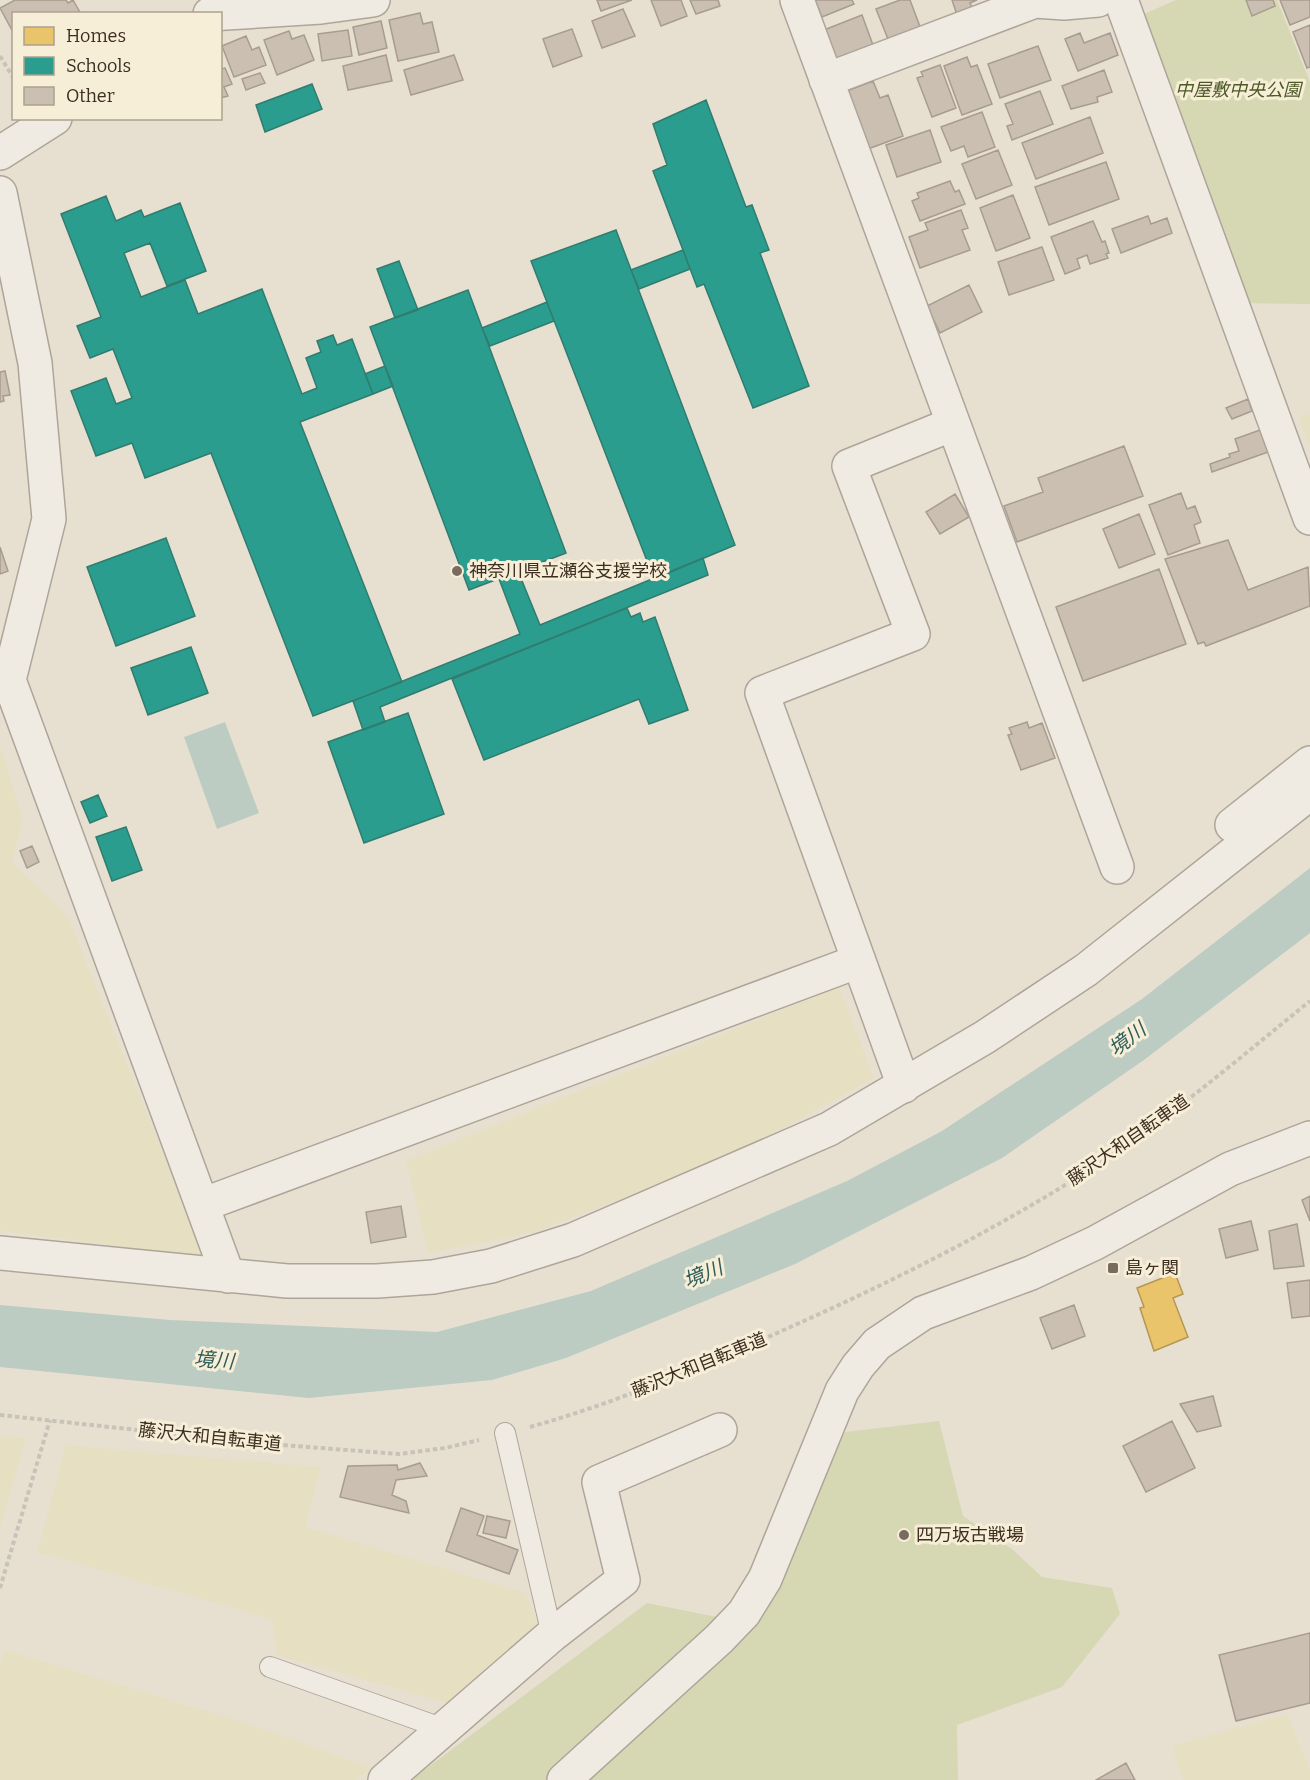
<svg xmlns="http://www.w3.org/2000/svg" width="1310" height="1780" viewBox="0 0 1310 1780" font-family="Bitter,'Noto Sans JP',serif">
<rect width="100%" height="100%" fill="#e7e0d1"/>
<!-- farmland -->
<path fill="#e6dfc2" d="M 1310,413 L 1310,447 L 1299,418 Z
M 0,746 L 23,819 L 12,862 L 68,917 L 204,1257 L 0,1231 Z
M 839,987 L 874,1078 L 725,1160 L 534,1232 L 428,1253 L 406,1161 Z
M 0,1436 L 26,1438 L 0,1529 Z
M 66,1445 L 321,1467 L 306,1527 L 526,1593 L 538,1625 L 506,1661 L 447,1703 L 277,1655 L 272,1619 L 37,1552 Z
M 5,1650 L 249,1724 L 372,1768 L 355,1780 L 0,1780 L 0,1666 Z
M 1287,1714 L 1310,1770 L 1310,1780 L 1183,1780 L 1172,1746 Z"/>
<!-- green -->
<path fill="#d6d7b3" d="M 1176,0 L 1277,0 L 1310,82 L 1310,304 L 1239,303 L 1137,17 Z
M 939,1421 L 963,1516 L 1012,1549 L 1042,1577 L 1112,1588 L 1120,1614 L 1062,1687 L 957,1725 L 958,1780 L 411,1780 L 647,1603 L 757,1625 L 845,1432 Z"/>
<!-- water -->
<path fill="#bcccc2" d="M 225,722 L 259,813 L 217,829 L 184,737 Z
M 1310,868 L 1310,933 L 1144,1060 L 1002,1158 L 795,1264 L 566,1358 L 492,1380 L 309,1398 L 0,1367 L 0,1305 L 170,1320 L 437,1332 L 591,1291 L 847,1181 L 942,1131 L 1142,999 Z"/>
<!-- homes -->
<path fill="#e9c46a" stroke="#b59754" stroke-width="1.5" d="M 1175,1273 L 1183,1294 L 1173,1298 L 1188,1337 L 1154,1351 L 1140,1308 L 1144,1307 L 1137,1288 Z"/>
<!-- schools -->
<path fill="#2a9d8f" stroke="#307c6e" stroke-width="1.5" d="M 312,84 L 322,109 L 265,132 L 256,105 Z
M 706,100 L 746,207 L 752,205 L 769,250 L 760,253 L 809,386 L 753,408 L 704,284 L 697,287 L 653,171 L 667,165 L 653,124 Z
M 106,196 L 116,221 L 141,210 L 144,217 L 180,203 L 206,271 L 167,286 L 150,243 L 124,253 L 141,297 L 185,280 L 198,314 L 262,289 L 302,394 L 317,388 L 306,358 L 321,352 L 317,341 L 333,335 L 337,345 L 352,339 L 373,394 L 300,422 L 402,682 L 313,716 L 211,453 L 145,478 L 132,443 L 96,456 L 71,391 L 106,378 L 116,404 L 132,398 L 113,349 L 90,358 L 77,326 L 101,317 L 61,214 Z
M 616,230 L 735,545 L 654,579 L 531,261 Z
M 683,250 L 690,269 L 639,289 L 631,270 Z
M 399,261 L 418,310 L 395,318 L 377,269 Z
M 468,290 L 566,553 L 469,590 L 370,327 Z
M 547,302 L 554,321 L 490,346 L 482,328 Z
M 385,366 L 393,386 L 373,394 L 365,374 Z
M 166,538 L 195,616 L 116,646 L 87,567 Z
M 703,558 L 708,575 L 380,707 L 385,722 L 363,730 L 353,701 L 520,634 L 499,579 L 518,571 L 540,625 Z
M 627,608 L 631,617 L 640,613 L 643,622 L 655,617 L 688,710 L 649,724 L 639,699 L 484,760 L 452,679 Z
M 191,647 L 208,693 L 148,715 L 131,668 Z
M 408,713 L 444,814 L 364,843 L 328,742 Z
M 98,795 L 107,816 L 90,823 L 81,802 Z
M 126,827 L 142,870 L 112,881 L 96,837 Z"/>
<!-- building -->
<path fill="#cbbfb2" stroke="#a89c90" stroke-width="1.5" d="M 15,0 L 66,0 L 68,3 L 73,0 L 81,14 L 14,14 L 14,34 L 0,8 Z
M 597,0 L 632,0 L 601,11 Z
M 651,0 L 681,0 L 687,16 L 661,26 Z
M 690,0 L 718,0 L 720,6 L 696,14 Z
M 815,0 L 852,0 L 854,4 L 822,17 Z
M 900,0 L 910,0 L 922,32 L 890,44 L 876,9 Z
M 952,0 L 977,0 L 970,3 L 973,9 L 957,15 Z
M 1246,0 L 1273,0 L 1275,6 L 1252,16 Z
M 1280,0 L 1310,0 L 1310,17 L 1290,25 Z
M 623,9 L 635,36 L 602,48 L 592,21 Z
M 420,13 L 423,24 L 432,22 L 439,52 L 398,61 L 389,20 Z
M 862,15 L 873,45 L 835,59 L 824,30 Z
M 381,21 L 387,48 L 359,55 L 353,27 Z
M 1310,25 L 1310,67 L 1307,68 L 1293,32 Z
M 572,29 L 582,56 L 553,67 L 543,39 Z
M 348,30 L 352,56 L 322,61 L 318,34 Z
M 289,31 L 292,39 L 304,35 L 314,60 L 277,75 L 264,40 Z
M 1080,33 L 1084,43 L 1110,33 L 1118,55 L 1078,71 L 1065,39 Z
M 246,36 L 252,50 L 259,47 L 266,65 L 234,77 L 222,46 Z
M 1038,46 L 1051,80 L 1000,98 L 988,64 Z
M 386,55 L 392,81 L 348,90 L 343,66 Z
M 454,55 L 463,80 L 411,95 L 404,70 Z
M 967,57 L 971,67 L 977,65 L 992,104 L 962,115 L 944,66 Z
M 940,65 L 956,108 L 932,117 L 917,78 L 923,76 L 921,72 Z
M 225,68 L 232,84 L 224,87 L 228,96 L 220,98 L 220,69 Z
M 1104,70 L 1112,92 L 1097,97 L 1098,102 L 1071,109 L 1062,86 Z
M 260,73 L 265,83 L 246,90 L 242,79 Z
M 873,81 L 880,98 L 888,95 L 903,136 L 868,149 L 847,91 Z
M 1040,91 L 1053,124 L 1012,140 L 1007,126 L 1013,124 L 1005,104 Z
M 982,112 L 995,147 L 968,157 L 964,146 L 951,151 L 941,127 Z
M 1090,117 L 1103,153 L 1036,179 L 1022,143 Z
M 930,130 L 941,162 L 897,177 L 886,145 Z
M 998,150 L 1012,185 L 976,199 L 962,164 Z
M 1106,162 L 1119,199 L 1049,225 L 1035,187 Z
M 950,181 L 955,192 L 959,190 L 965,204 L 920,221 L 912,201 L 919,198 L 917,193 Z
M 1013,195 L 1030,238 L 996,251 L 980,208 Z
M 961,210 L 968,228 L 962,230 L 970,250 L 920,268 L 909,237 L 928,230 L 925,223 Z
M 1148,216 L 1151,224 L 1167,218 L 1172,233 L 1121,253 L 1112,229 Z
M 1093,221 L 1102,242 L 1105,241 L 1109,253 L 1106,254 L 1108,258 L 1090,264 L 1087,255 L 1077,259 L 1080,268 L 1065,274 L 1051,237 Z
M 1042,247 L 1054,280 L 1009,295 L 998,262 Z
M 969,285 L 982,312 L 940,333 L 927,306 Z
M 5,371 L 10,395 L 3,396 L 4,401 L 0,402 L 0,372 Z
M 1248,399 L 1252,411 L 1232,419 L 1226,408 Z
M 1260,430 L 1268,452 L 1212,472 L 1210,464 L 1230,457 L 1229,454 L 1239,451 L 1235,439 Z
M 1124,446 L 1143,496 L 1017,542 L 1004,506 L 1043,492 L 1038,478 Z
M 1181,493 L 1187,509 L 1195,506 L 1201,522 L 1194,525 L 1200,543 L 1168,555 L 1149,505 Z
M 955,494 L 969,517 L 940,534 L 926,512 Z
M 1139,514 L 1155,554 L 1119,568 L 1103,529 Z
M 1228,540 L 1248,590 L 1308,567 L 1310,606 L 1206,646 L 1204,642 L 1198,644 L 1165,559 Z
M 0,547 L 8,571 L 0,574 Z
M 1159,569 L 1186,644 L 1083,681 L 1056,607 Z
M 1027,722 L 1029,728 L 1042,723 L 1055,758 L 1021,770 L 1008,735 L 1012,734 L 1009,728 Z
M 32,846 L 39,862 L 27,868 L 20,851 Z
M 1310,1196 L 1310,1221 L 1302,1200 Z
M 401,1206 L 406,1237 L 371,1243 L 366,1212 Z
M 1251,1221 L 1258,1250 L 1226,1258 L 1219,1229 Z
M 1297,1224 L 1304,1266 L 1274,1269 L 1269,1231 Z
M 1310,1280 L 1310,1316 L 1292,1318 L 1287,1283 Z
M 1074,1305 L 1085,1336 L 1052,1349 L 1040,1318 Z
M 1213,1396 L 1221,1426 L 1197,1432 L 1180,1404 Z
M 1172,1421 L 1195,1468 L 1146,1492 L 1123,1446 Z
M 420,1463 L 427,1476 L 396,1480 L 392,1495 L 406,1501 L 409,1513 L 340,1497 L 348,1466 L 397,1465 L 398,1470 Z
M 461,1508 L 484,1516 L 477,1535 L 518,1550 L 509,1574 L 446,1551 Z
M 487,1516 L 510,1521 L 506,1538 L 483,1533 Z
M 1310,1633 L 1310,1703 L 1236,1721 L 1219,1655 Z
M 1126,1763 L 1135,1780 L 1096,1780 Z"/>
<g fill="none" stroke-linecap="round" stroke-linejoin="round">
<!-- lane casing -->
<g stroke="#ada599" stroke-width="22">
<path id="lane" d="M 505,1433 L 552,1635
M 270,1667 L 444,1729"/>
</g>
<!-- street casing -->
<g stroke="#ada599" stroke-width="36">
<path id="street" d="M 797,0 L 1117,867
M 1121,0 L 1310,518
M 210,14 L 321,7 L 373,0
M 826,80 L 1035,1 L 1064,3 L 1098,0
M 0,153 L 55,118
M 0,193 L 35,363 L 49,519 L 9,680 L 0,687
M 9,680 L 228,1276
M 1232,825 L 1310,763
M 904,1086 L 762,693 L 913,634 L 849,466 L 953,424
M 202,1205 L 859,961
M 0,1253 L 287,1281 L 377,1281 L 433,1277 L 491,1266 L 573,1240 L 829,1129 L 985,1037 L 1086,970 L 1310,793
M 385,1780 L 552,1635 L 623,1580 L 599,1482 L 720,1430
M 564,1780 L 719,1639 L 744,1613 L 765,1579 L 842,1391 L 858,1366 L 877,1344 L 923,1313 L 1031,1273 L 1095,1243 L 1230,1169 L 1310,1138"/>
</g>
<!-- path -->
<path stroke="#c8c2b9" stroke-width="4" stroke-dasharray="4.5 3" stroke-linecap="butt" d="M 0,56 L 14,79
M 0,1415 L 256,1443 L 399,1454 L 445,1448 L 479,1440
M 530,1427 C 612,1404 690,1371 768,1337 C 877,1289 985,1236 1086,1172 C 1165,1122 1237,1060 1310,1001
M 0,1588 L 50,1420"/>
<!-- lane -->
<use href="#lane" stroke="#efebe3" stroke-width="20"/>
<!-- street -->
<use href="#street" stroke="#efebe3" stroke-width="33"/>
</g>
<!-- markers -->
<g fill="#786c5e" stroke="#f7eed8" stroke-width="2">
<circle cx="457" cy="571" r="6"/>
<rect x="1107" y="1262" width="12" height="12" rx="3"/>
<circle cx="904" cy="1535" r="6"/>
</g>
<g text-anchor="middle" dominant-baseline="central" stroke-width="6" stroke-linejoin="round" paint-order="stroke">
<!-- park labels -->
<g font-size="18" font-style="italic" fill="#4d5a26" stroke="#f7eed8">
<text x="1238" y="90">中屋敷中央公園</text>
</g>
<!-- poi labels -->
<g font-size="18" fill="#3d2e20" stroke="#f7eed8" text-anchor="start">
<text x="469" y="571">神奈川県立瀬谷支援学校</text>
<text x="1125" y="1268">島ヶ関</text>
<text x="916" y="1535">四万坂古戦場</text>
</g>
<!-- street labels -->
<g font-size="18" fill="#3d2e20" stroke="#f7eed8">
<text transform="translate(1128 1140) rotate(-35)">藤沢大和自転車道</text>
<text transform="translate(699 1365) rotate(-22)">藤沢大和自転車道</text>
<text transform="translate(210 1437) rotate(6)">藤沢大和自転車道</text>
</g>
<!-- water labels -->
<g font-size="20" font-style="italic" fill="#2f5d5a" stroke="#f7eed8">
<text transform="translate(1127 1039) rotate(-37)">境川</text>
<text transform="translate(703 1274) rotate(-23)">境川</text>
<text transform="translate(214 1360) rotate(4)">境川</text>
</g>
</g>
<!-- legend -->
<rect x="12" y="12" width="210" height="108" fill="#f7eed8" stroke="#ada18e" stroke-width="1.5"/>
<rect x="24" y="27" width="30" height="18" fill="#e9c46a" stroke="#ada18e" stroke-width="1.5"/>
<text x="66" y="42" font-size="18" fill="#3d2e20">Homes</text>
<rect x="24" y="57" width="30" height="18" fill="#2a9d8f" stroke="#ada18e" stroke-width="1.5"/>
<text x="66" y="72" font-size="18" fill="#3d2e20">Schools</text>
<rect x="24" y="87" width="30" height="18" fill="#cbbfb2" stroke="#ada18e" stroke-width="1.5"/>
<text x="66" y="102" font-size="18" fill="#3d2e20">Other</text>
</svg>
